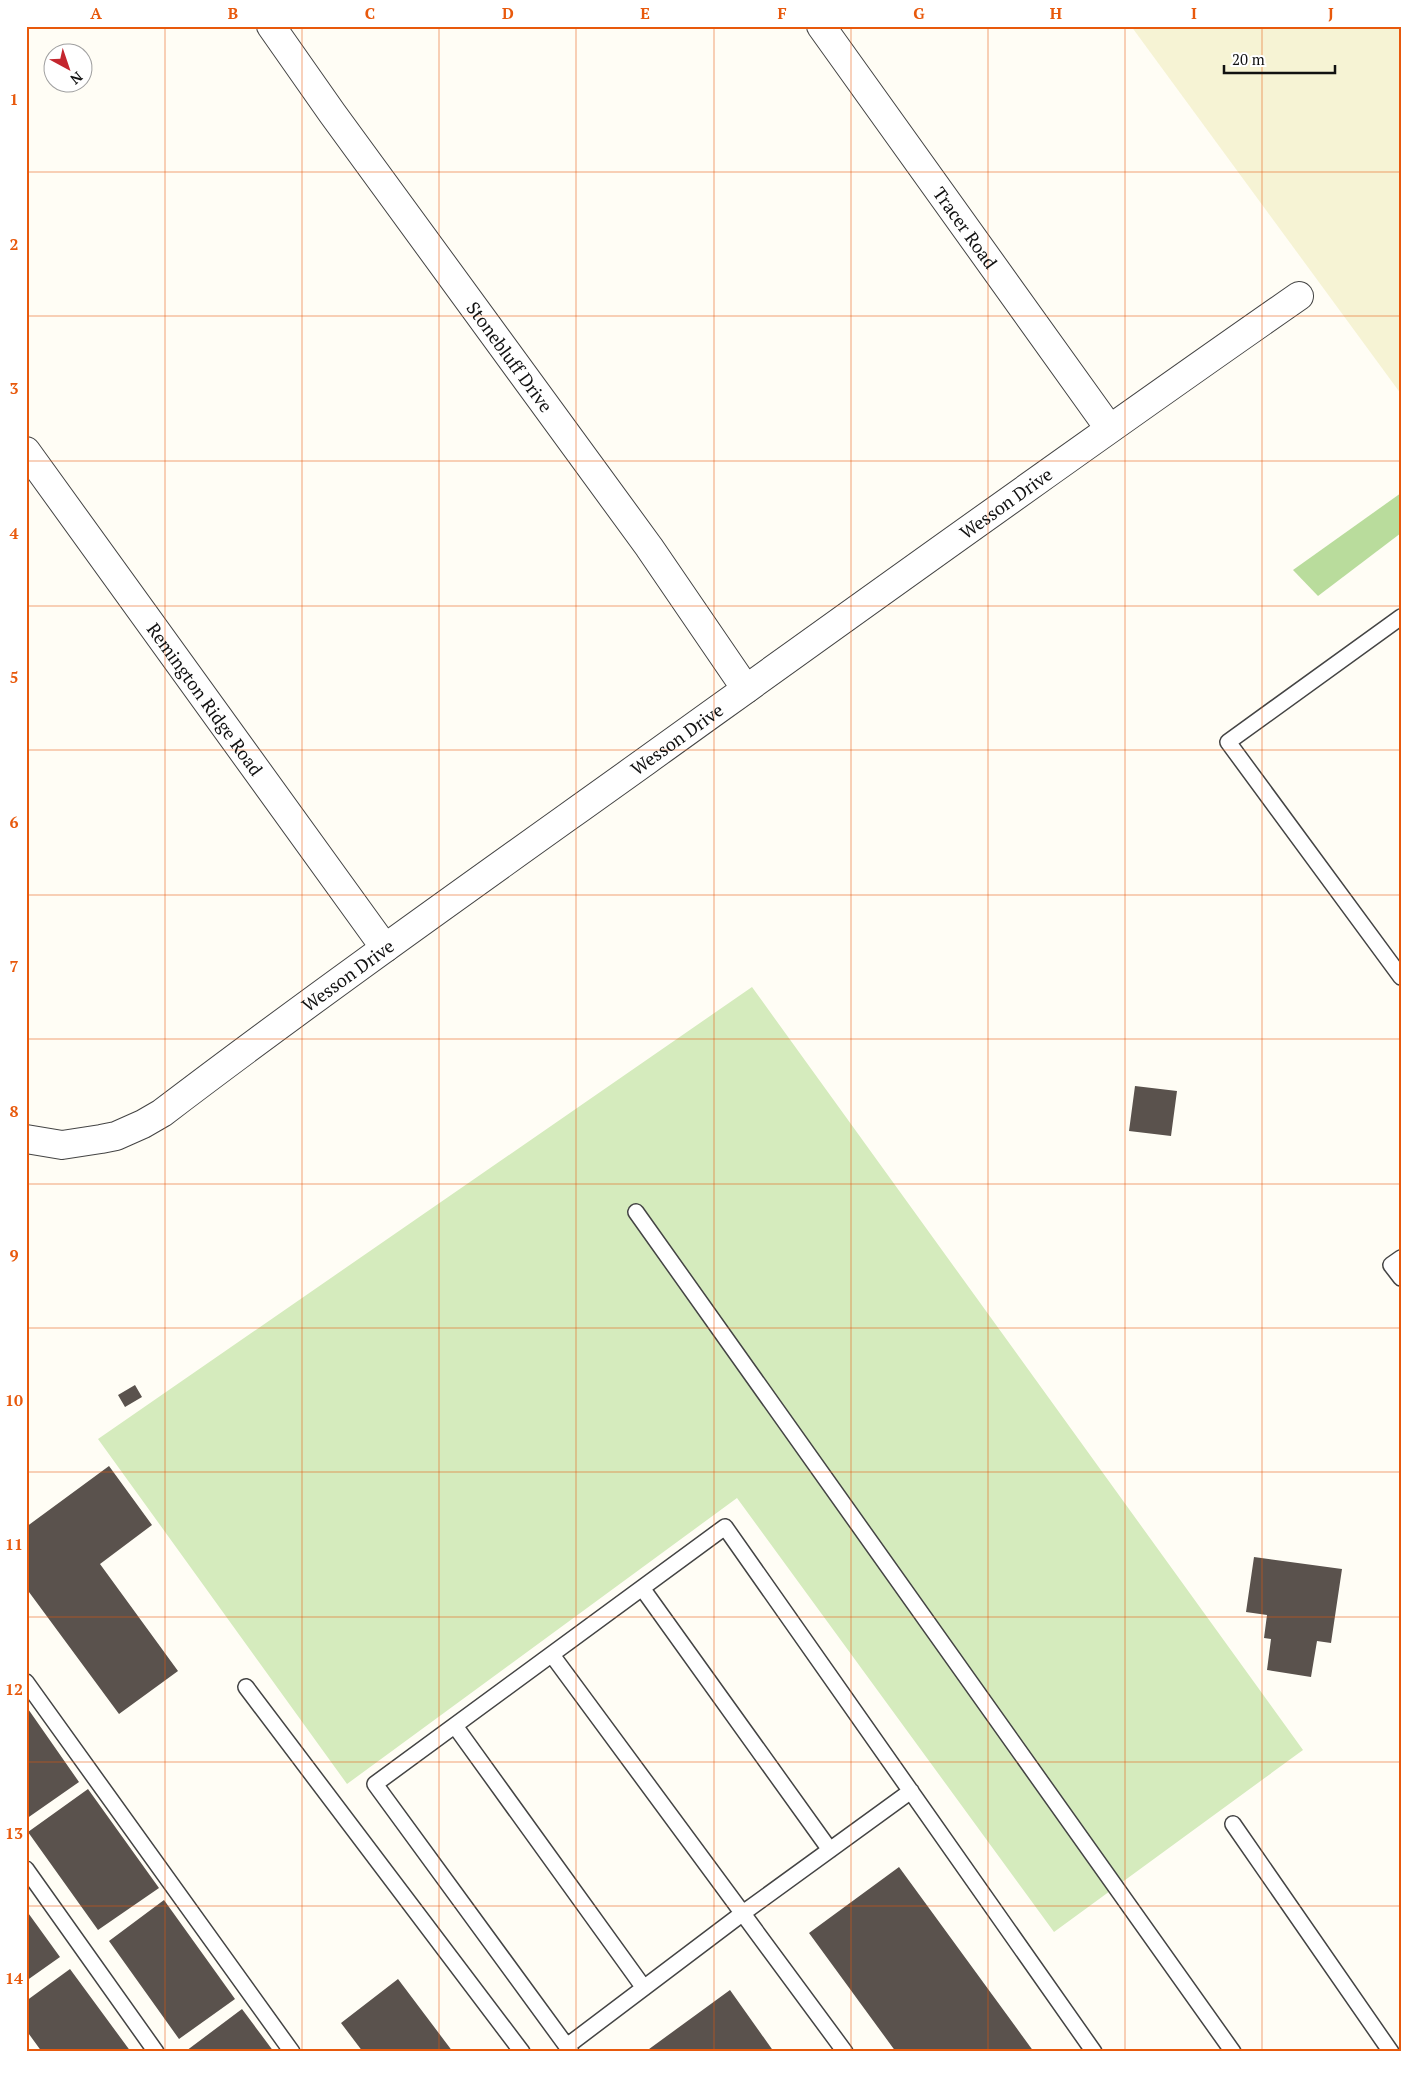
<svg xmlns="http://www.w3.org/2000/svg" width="1427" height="2078" viewBox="0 0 1427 2078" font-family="'PT Serif',serif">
<rect width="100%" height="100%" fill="#fffdf5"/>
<!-- farmland -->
<path fill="#f6f3d4" d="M 1131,26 L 1401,26 L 1401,394 Z"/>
<!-- green -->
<path fill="#d5ebbd" d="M 752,987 L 1303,1750 L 1054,1932 L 737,1498 L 347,1784 L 98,1439 Z"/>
<!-- forest -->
<path fill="#b9dc9c" d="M 1401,493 L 1401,533 L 1318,596 L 1293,570 Z"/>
<!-- building -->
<path fill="#5a524d" d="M 1135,1086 L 1177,1091 L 1171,1136 L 1129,1131 Z
M 135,1385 L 142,1397 L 125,1407 L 118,1395 Z
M 109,1466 L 152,1525 L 100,1564 L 178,1671 L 119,1714 L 26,1588 L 26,1527 Z
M 1254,1557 L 1342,1569 L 1331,1643 L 1317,1641 L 1311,1677 L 1267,1670 L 1271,1639 L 1264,1638 L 1267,1615 L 1246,1612 Z
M 26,1706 L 79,1782 L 26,1819 Z
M 88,1789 L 159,1888 L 98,1930 L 28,1832 Z
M 899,1867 L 1034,2052 L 896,2052 L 809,1933 Z
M 164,1900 L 235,1999 L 179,2039 L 109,1941 Z
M 26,1910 L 60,1957 L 26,1981 Z
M 70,1969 L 131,2052 L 42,2052 L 26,2030 L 26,2001 Z
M 398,1979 L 453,2052 L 363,2052 L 341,2023 Z
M 730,1990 L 774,2052 L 645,2052 Z
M 242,2009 L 274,2052 L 187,2052 L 186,2051 Z"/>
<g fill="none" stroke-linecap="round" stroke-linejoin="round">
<!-- service casing -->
<g stroke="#444" stroke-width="18">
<path id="service" d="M 1401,617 L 1228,742 L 1401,977
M 636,1212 L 1233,2052
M 1401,1258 L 1391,1265 L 1401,1278
M 642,1588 L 830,1850
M 552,1655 L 845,2052
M 26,1682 L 292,2052
M 246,1687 L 522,2052
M 455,1726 L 644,1988
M 1233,1824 L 1391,2052
M 26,1869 L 156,2052
M 567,2046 L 743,1913 L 911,1791
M 571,2052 L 375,1784 L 725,1527 L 1094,2052"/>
</g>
<!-- minor casing -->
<g stroke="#444" stroke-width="30">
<g id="minor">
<path id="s1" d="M 271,26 L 332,113 L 649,547 L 746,689"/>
<path id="s2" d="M 821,26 L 1109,428"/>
<path id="s3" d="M 26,451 L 385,948"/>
<path id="s4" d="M 26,1139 L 62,1145 L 101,1139 L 116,1136 L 143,1124 L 162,1113 C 321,992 484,877 646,761 C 863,605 1079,449 1299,296"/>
</g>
</g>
<!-- service -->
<use href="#service" stroke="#fff" stroke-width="15"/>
<!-- minor -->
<use href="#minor" stroke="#fff" stroke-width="28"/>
</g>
<!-- grid -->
<path fill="none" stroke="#e8590c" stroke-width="1" stroke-opacity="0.55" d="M 165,26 L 165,2052M 302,26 L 302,2052M 439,26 L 439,2052M 576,26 L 576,2052M 714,26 L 714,2052M 851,26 L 851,2052M 988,26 L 988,2052M 1125,26 L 1125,2052M 1262,26 L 1262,2052M 26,172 L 1401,172M 26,316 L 1401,316M 26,461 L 1401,461M 26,606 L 1401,606M 26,750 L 1401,750M 26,895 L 1401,895M 26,1039 L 1401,1039M 26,1184 L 1401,1184M 26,1328 L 1401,1328M 26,1472 L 1401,1472M 26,1617 L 1401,1617M 26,1762 L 1401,1762M 26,1906 L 1401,1906"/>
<g text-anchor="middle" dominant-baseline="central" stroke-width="5" stroke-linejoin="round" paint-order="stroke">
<!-- street labels -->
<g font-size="18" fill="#111" stroke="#fff">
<text stroke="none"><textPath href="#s2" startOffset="248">Tracer Road</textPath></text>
<text stroke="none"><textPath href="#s1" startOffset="408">Stonebluff Drive</textPath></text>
<text stroke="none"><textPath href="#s4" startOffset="1184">Wesson Drive</textPath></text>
<text stroke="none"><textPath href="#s3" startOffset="306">Remington Ridge Road</textPath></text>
<text stroke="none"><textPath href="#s4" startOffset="779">Wesson Drive</textPath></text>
<text stroke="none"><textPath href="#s4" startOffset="374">Wesson Drive</textPath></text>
</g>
</g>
<!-- border -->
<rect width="1427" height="2078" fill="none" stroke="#ffffff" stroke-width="55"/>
<!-- north arrow -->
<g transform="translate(68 68) rotate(140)"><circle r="24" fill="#ffffff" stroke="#a0a0a0"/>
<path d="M0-4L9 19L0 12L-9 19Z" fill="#c4262e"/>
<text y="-8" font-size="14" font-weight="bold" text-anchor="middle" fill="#111111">N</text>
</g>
<!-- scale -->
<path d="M1224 65v8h111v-8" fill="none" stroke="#111111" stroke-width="2.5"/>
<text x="1232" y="65" font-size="15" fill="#111111" stroke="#ffffff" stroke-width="4" paint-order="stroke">20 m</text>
<rect x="28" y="28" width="1372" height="2022" fill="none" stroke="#e8590c" stroke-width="2"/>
<g font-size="16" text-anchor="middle" font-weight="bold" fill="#e8590c">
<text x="96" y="19">A</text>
<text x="233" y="19">B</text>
<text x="370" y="19">C</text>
<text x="508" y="19">D</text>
<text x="645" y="19">E</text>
<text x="782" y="19">F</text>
<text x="919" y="19">G</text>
<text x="1056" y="19">H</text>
<text x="1194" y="19">I</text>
<text x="1331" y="19">J</text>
<text x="14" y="105">1</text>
<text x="14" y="250">2</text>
<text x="14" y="394">3</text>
<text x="14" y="539">4</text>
<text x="14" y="683">5</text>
<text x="14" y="828">6</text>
<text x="14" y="972">7</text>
<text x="14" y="1117">8</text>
<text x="14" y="1261">9</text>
<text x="14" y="1406">10</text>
<text x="14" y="1550">11</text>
<text x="14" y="1695">12</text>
<text x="14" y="1839">13</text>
<text x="14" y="1984">14</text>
</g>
</svg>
